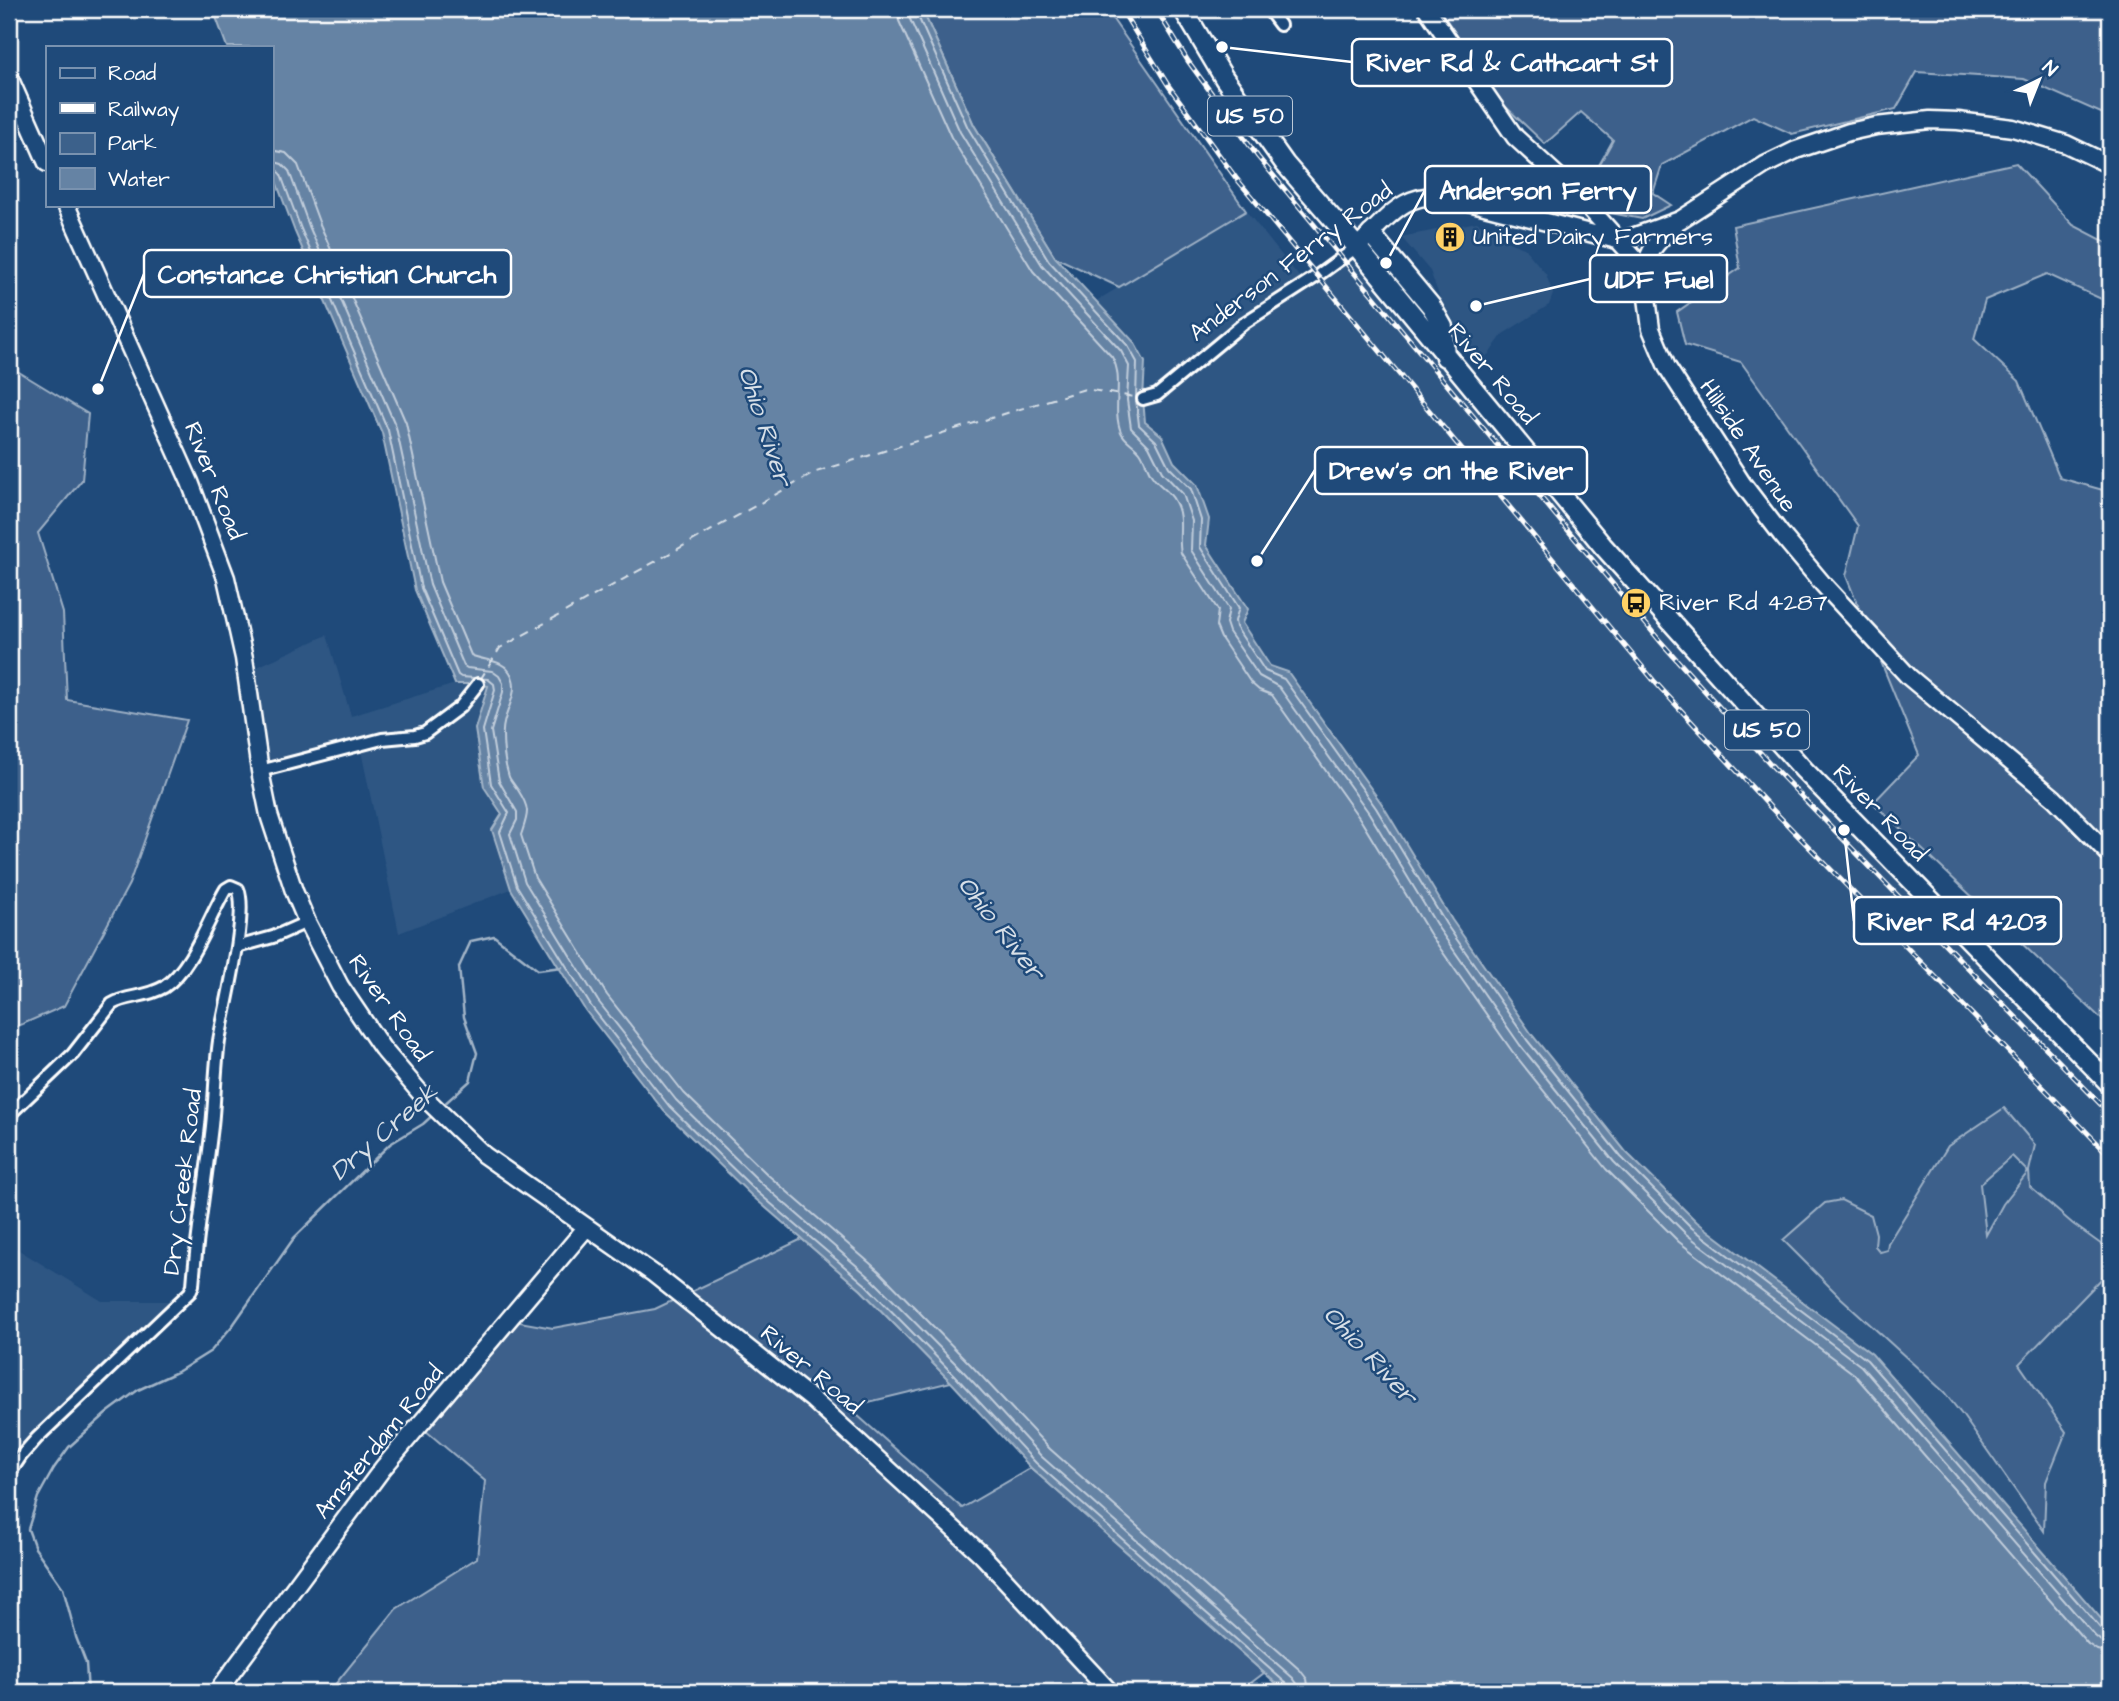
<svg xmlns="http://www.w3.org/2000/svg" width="2119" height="1701" viewBox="0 0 2119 1701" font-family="'Architects Daughter',sans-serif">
<rect width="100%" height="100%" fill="#1f4a7a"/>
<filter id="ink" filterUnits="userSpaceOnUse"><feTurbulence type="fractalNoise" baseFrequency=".0143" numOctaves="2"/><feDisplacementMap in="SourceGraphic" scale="14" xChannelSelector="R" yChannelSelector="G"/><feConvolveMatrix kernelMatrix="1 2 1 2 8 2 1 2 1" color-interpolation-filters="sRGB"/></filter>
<g filter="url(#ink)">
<!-- built -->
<path fill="#2e5683" d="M 1246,211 L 1305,284 L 1357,247 L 1603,546 L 2110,1084 L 2110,1629 L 1872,1354 L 1697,1222 L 1626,1152 L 1533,1036 L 1452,920 L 1382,804 L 1288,673 L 1271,666 L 1242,623 L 1248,609 L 1206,545 L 1209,519 L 1197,485 L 1174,462 L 1162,436 L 1145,422 L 1143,399 L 1096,301 Z
M 1477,222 L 1502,239 L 1525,249 L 1546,274 L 1553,294 L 1549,305 L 1503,334 L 1489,354 L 1478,361 L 1440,298 L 1430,271 L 1401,237 Z
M 327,635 L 351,716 L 455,684 L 478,684 L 488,686 L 475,729 L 484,787 L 502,814 L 492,830 L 511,889 L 399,933 L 360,746 L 260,771 L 246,672 Z
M 9,1244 L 102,1301 L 183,1301 L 21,1456 L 9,1451 Z"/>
<!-- green -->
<path fill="#3c618b" stroke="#9eb0c5" stroke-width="2" fill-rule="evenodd" d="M 922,9 L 1108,9 L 1114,21 L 1246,211 L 1119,287 L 1055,257 L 974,125 Z
M 1439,9 L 2110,9 L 2110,117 L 2024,79 L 1917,72 L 1896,109 L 1792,134 L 1753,116 L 1662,165 L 1653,193 L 1671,205 L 1642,219 L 1611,213 L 1587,187 L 1613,140 L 1581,112 L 1545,144 L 1505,106 Z
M 2016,163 L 2073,225 L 2110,244 L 2110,303 L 2047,274 L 1985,300 L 1974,339 L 2019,381 L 2060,478 L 2110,492 L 2110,1027 L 1873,803 L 1919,755 L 1846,576 L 1858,526 L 1741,362 L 1685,345 L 1677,312 L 1740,268 L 1733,226 Z
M 9,366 L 88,414 L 82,480 L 38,533 L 63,613 L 67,700 L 187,720 L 129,884 L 64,1006 L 9,1030 Z
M 2004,1108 L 2035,1145 L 2029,1171 L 2030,1187 L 2073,1224 L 2102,1245 L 2110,1242 L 2110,1270 L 2019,1364 L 2066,1432 L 2046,1482 L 2044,1531 L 1963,1416 L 1944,1392 L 1839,1296 L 1783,1240 L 1825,1203 L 1841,1200 L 1871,1215 L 1876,1234 L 1875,1246 L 1880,1252 L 1887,1250 L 1888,1243 L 1948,1146 ZM 2012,1156 L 2028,1172 L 2003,1204 L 1986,1235 L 1980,1184 Z
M 802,1239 L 861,1290 L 951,1382 L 848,1407 L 962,1508 L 1031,1468 L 1264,1673 L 1239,1692 L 329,1692 L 396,1609 L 477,1558 L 485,1481 L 419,1425 L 509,1320 L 553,1328 L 655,1309 Z"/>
<!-- water -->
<path fill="#6583a4" stroke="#a3b5c8" stroke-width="2" d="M 213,9 L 922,9 L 974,125 L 1055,257 L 1134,342 L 1145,362 L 1143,399 L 1145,422 L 1162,436 L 1174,462 L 1197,485 L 1209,519 L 1206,545 L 1248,609 L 1242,623 L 1270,666 L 1288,672 L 1382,804 L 1452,920 L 1533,1036 L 1626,1152 L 1697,1222 L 1872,1354 L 2110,1629 L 2110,1692 L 1286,1692 L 1031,1468 L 951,1382 L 861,1290 L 751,1195 L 664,1111 L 585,1010 L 511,889 L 492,830 L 502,814 L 484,787 L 475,729 L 488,686 L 478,684 L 455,684 L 415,590 L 382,433 L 295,232 L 271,168 L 271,47 L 227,47 Z"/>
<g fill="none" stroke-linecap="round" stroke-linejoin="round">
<!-- shore -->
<path stroke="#c1cddb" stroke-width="2" d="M 897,9 L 899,21 L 951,137 L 1033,271 L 1112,357 C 1125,379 1111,408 1121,432 C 1125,441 1134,444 1140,452 C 1145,459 1147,469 1152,476 C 1158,485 1169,491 1174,500 C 1185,518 1177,535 1181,553 L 1218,610 L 1216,626 L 1221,638 L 1251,683 L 1259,690 L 1272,695 L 1360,819 L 1430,934 L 1512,1051 L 1606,1169 L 1679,1242 L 1854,1374 L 2088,1644 L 2097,1650 L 2110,1653
M 907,9 L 909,17 L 960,132 L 1042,265 L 1121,351 L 1129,366 L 1127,400 L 1131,428 L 1149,446 L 1162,472 L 1183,494 L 1192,521 L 1191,550 L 1229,609 L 1226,623 L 1229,632 L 1259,676 L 1279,687 L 1369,813 L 1439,929 L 1520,1045 L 1614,1162 L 1686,1234 L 1861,1366 L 2095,1636 L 2101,1641 L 2110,1642
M 916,9 L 917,14 L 968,128 L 1049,261 L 1128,346 L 1137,362 L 1136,399 L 1139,425 L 1156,441 L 1169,467 L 1191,489 L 1201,520 L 1200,547 L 1239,608 L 1235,621 L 1236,627 L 1265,671 L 1284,679 L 1376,808 L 1446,924 L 1527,1040 L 1621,1157 L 1692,1228 L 1867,1360 L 2102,1630 L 2110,1633
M 271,150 L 286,153 L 298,165 L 319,222 L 406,423 L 440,582 L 471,655 C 485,662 504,658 512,676 C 520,696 501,715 503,734 C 503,747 505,765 509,777 C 511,781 515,786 518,790 C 531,810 528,814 521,835 L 535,878 L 607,995 L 684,1093 L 768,1175 L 879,1271 L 970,1364 L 1050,1449 L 1300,1670 L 1307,1679 L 1309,1692
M 271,161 L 282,164 L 289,171 L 309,226 L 396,427 L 430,585 L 464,666 L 467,668 L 492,671 L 499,676 L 503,683 L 503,692 L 491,731 L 499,781 L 517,812 L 517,820 L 510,834 L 525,882 L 598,1001 L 676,1100 L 761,1183 L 872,1279 L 963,1371 L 1042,1457 L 1293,1678 L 1298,1685 L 1299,1692
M 271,170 L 277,170 L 281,175 L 301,229 L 388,430 L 421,588 L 458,675 L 461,677 L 488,679 L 494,684 L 495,690 L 483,730 L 491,784 L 509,813 L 500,832 L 517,886 L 591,1006 L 669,1106 L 755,1190 L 866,1285 L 956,1377 L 1036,1463 L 1287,1684 L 1290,1692"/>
<!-- stream -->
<path stroke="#a3b5c8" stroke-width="2.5" d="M 441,1107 L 470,1081 L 477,1053 L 464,1017 L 459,967 L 471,941 L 494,936 L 538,970 L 562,967
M 88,1692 L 86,1663 L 76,1637 L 63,1588 L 35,1548 L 28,1529 L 38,1497 L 54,1468 L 69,1447 L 107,1413 L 138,1390 L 179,1371 L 211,1351 L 233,1325 L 294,1238 L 390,1144 L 423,1124 L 434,1114"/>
<!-- ferry -->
<path stroke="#d8e0e8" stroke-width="2" stroke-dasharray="9 7" stroke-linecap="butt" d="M 480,680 L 500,648 L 816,472 L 1085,389 L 1140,398"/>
<!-- street casing -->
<g stroke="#fff" stroke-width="16">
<path id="street" d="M 1268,9 L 1280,25
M 1143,399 L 1157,395 L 1244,323 L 1317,276 L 1357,247
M 260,771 L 382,739 L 415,736 L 425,733 L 460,707 L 478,684
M 237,947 L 273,937 L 307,922
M 9,1115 L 73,1054 L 112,1004 C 127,995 145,998 164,987 C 192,969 209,917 226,889 L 231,886 L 238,889 C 249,912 224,1011 219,1041 C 215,1069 215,1098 212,1126 C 206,1179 197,1232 193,1285 L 190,1292 L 37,1438 L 21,1456 L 9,1474"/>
</g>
<!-- secondary casing -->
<g stroke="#fff" stroke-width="21">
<path id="secondary" d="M 1427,9 L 1515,137 L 1575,192 L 1637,261 L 1644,274 L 1651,329 L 1667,367 L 1742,483 L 1781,534 L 1822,583 L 1909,677 L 2054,798 L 2110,855
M 9,77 L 47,163
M 66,205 L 190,482 L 226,578 L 244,658 L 260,771 L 269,815 L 294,891 L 307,922 L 340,986 L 382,1048 L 423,1096 L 484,1155 L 654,1274 L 813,1400 L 981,1554 L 1110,1692
M 1361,243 C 1389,216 1406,190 1449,197 L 1621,241 L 1680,220 L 1765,165 L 1796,150 L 1849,132 L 1876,126 L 1930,120 L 1958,121 L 2013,128 L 2066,144 L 2110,165
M 1644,274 C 1649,248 1656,243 1675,225
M 217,1692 L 383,1468 L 586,1228"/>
</g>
<!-- primary casing -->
<g stroke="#fff" stroke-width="23">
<path id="primary" d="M 1183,9 L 1224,78 L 1285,164 L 1357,247 L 1603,546 L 1804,770 L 2110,1084
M 1371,234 L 1431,306 L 1443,327 L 1445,357"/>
</g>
<!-- street -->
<use href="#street" stroke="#1f4a7a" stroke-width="10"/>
<!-- secondary -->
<use href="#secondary" stroke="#1f4a7a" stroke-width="16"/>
<!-- primary -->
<use href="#primary" stroke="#1f4a7a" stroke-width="18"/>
<!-- rail casing -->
<g stroke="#fff" stroke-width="5">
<path id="rail" d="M 1121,9 L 1168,85 L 1236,178 L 1655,682 L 1770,807 L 2110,1156
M 1156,9 L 1188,61 L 1258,157 L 1660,641 L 1774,768 L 2110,1114"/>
</g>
<!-- rail -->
<use href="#rail" stroke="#1f4a7a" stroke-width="2.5" stroke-dasharray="8" stroke-linecap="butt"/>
</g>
</g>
<!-- icons -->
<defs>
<g id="building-disc" transform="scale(1.575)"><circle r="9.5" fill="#ffd166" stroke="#1f4a7a"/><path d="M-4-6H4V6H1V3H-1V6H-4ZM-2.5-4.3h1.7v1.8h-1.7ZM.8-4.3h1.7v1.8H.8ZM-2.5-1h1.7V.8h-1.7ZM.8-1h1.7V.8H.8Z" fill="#111"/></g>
<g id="bus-disc" transform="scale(1.575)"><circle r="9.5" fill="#ffd166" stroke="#1f4a7a"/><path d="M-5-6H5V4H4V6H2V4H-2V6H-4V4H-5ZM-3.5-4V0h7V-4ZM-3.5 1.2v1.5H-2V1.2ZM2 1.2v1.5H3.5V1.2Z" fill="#111"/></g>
</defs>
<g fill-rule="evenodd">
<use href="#building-disc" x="1450" y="237"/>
<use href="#bus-disc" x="1636" y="603"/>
</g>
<g text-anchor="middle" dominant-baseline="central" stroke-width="5" stroke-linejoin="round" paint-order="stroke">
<!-- shield labels -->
<g fill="#1f4a7a" stroke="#bcc9d7" stroke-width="2">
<rect x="1208" y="96.5" width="84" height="39" rx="5"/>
<rect x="1725" y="710.5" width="84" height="39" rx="5"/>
</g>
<g font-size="23" font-weight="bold" fill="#fff">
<text x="1250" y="116">US 50</text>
<text x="1767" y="730">US 50</text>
</g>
<!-- poi labels -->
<g font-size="24" fill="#fff" stroke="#1f4a7a" text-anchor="start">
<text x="1473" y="237">United Dairy Farmers</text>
<text x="1659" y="603">River Rd 4287</text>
</g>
<!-- street labels -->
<g font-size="24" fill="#fff" stroke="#1f4a7a">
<text transform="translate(1291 262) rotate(-37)">Anderson Ferry Road</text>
<text transform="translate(1492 374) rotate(50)">River Road</text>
<text transform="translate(1748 446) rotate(56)">Hillside Avenue</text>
<text transform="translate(214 481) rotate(68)">River Road</text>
<text transform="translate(1880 813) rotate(46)">River Road</text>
<text transform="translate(389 1008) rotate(55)">River Road</text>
<text transform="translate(183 1182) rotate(-83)">Dry Creek Road</text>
<text transform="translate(811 1370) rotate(40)">River Road</text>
<text transform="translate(379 1442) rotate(-51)">Amsterdam Road</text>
</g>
<!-- water labels -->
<g font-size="26" font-style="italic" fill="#d8e0e8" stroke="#1f4a7a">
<text transform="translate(765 426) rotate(72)">Ohio River</text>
<text transform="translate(1001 928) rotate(52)">Ohio River</text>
<text transform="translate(384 1132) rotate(-41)">Dry Creek</text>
<text transform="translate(1370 1355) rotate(47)">Ohio River</text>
</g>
</g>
<!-- callouts -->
<path fill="none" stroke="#fff" stroke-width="2.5" d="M1222 47L1352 62M1386 263L1425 190M98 389L144 274M1476 306L1590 279M1257 561L1315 470M1844 830L1854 921"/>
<g fill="#fff" stroke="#1f4a7a" stroke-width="2.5">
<circle cx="1222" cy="47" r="7"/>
<circle cx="1386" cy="263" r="7"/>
<circle cx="98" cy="389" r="7"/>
<circle cx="1476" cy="306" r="7"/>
<circle cx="1257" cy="561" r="7"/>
<circle cx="1844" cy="830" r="7"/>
</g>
<g fill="#1f4a7a" stroke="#fff" stroke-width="2.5">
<rect x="1352" y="39" width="320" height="47" rx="7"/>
<rect x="1425" y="166" width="226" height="47" rx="7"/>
<rect x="144" y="250" width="367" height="47" rx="7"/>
<rect x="1590" y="255" width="137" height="47" rx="7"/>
<rect x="1315" y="447" width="272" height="47" rx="7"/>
<rect x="1854" y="897" width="207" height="47" rx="7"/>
</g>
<g font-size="26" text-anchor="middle" font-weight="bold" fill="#fff">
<text x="1512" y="71">River Rd &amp; Cathcart St</text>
<text x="1538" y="199">Anderson Ferry</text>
<text x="327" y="283">Constance Christian Church</text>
<text x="1659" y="288">UDF Fuel</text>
<text x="1451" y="479">Drew's on the River</text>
<text x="1957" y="930">River Rd 4203</text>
</g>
<!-- margin -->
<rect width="2119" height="1701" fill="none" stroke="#1f4a7a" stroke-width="35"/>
<rect x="18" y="18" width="2084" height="1666" fill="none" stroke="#fff" stroke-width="2.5" filter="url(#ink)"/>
<!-- legend -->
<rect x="46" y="46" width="228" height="161" fill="#1f4a7a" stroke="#7992af" stroke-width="2"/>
<rect x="60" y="68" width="35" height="10" fill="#1f4a7a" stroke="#7992af" stroke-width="2"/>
<text x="108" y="80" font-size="21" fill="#ffffff">Road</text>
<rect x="60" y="103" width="35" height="10" fill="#ffffff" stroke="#7992af" stroke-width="2"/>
<text x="108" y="116" font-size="21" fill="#ffffff">Railway</text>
<rect x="60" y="133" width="35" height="21" fill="#3c618b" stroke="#7992af" stroke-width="2"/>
<text x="108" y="150" font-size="21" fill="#ffffff">Park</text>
<rect x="60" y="168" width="35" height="21" fill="#6583a4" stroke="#7992af" stroke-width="2"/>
<text x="108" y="186" font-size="21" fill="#ffffff">Water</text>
<!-- north arrow -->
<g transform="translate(2039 80) rotate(43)" stroke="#1f4a7a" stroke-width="5" paint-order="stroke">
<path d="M0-5L12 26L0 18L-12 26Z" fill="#ffffff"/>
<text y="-10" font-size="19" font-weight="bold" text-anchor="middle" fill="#ffffff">N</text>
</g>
</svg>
